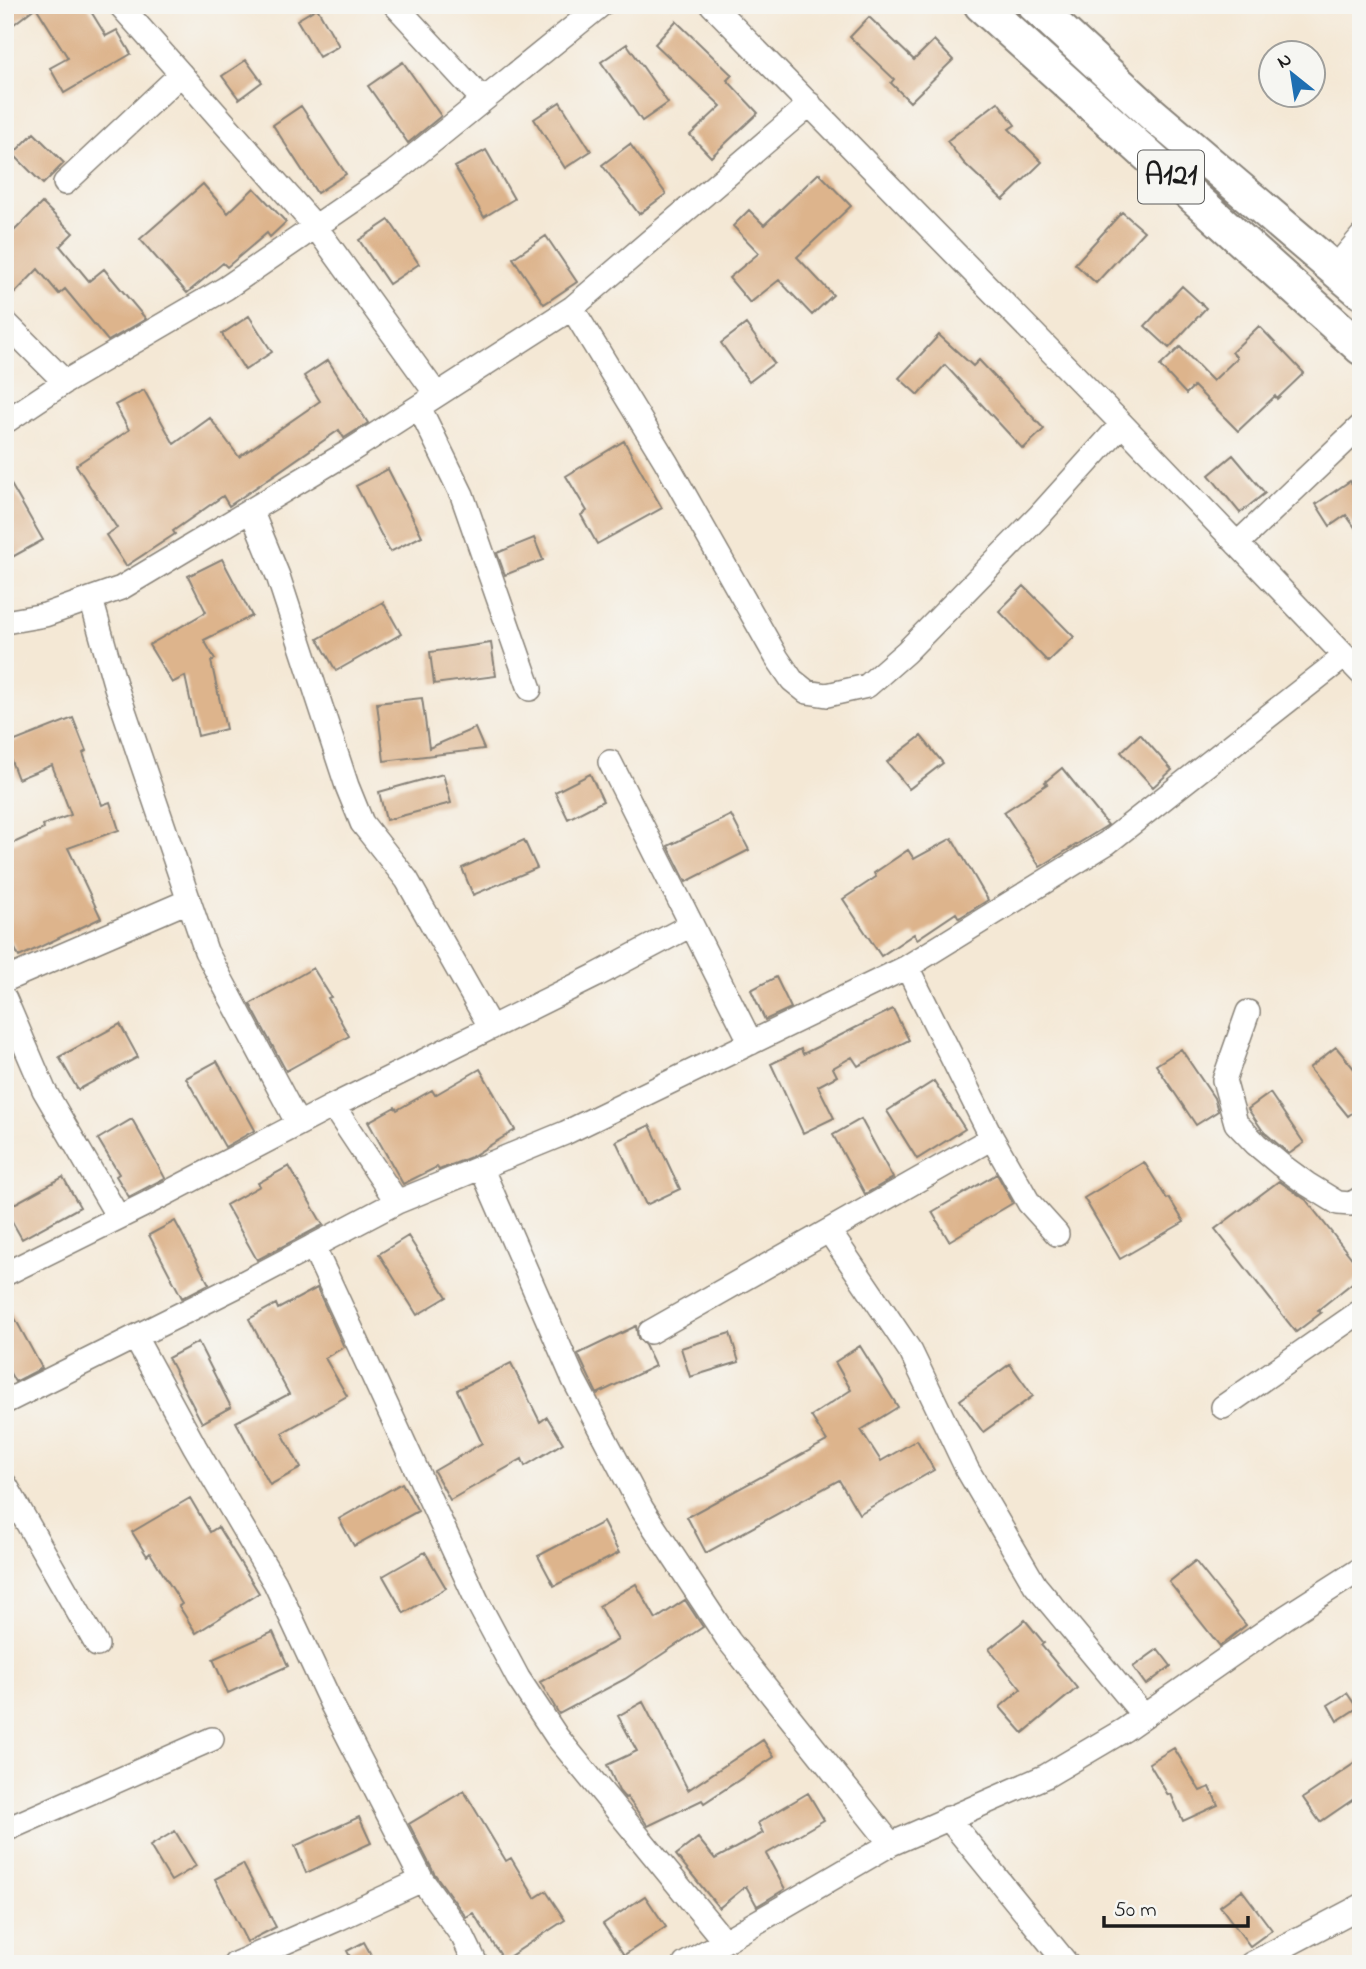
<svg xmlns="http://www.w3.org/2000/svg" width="1366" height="1969" viewBox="0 0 1366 1969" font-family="'Indie Flower',sans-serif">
<rect width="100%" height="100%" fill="#f6f6f2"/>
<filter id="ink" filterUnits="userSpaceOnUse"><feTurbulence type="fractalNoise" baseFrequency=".0143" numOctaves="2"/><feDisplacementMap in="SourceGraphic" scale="14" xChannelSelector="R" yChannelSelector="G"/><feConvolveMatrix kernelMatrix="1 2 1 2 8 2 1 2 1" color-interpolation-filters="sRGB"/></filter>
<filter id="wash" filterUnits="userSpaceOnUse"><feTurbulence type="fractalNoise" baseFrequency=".00686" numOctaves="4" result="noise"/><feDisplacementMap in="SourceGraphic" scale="28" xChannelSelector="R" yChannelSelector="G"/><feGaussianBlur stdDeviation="1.57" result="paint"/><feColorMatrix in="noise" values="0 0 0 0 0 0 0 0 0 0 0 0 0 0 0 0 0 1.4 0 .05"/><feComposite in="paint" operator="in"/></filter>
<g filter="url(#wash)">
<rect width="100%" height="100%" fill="#f4e8d5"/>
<g id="blocks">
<!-- building -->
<path fill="#ddb48c" d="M 5,5 L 87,5 L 106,36 L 117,30 L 131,54 L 64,93 L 50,68 L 68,58 L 36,7 L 5,31 Z
M 317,8 L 339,46 L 319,57 L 297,20 Z
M 869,17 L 914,60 L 934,40 L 953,60 L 910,102 L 891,83 L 894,79 L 850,37 Z
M 676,21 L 732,75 L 727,80 L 758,113 L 711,157 L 690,135 L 721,106 L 655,44 Z
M 627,44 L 668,103 L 642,121 L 601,62 Z
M 246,60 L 262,82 L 239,99 L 222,76 Z
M 403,62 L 441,116 L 408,143 L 368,86 Z
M 560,102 L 591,151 L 565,168 L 534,119 Z
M 998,102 L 1015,125 L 1009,129 L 1042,162 L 1003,200 L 964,163 L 947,141 Z
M 301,106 L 346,174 L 317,193 L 273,125 Z
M 34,133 L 64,163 L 43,184 L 13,154 Z
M 630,144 L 666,194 L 639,214 L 602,165 Z
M 486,150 L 514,199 L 484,217 L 455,167 Z
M 819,173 L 851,206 L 797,257 L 833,295 L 812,315 L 779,280 L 750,303 L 729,278 L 759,253 L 733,226 L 749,210 L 764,225 Z
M 203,184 L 228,213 L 254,188 L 286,222 L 270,237 L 267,233 L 227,267 L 223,263 L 187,293 L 140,239 Z
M 42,203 L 73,233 L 60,246 L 89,281 L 104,269 L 146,319 L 108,341 L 65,289 L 59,294 L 38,269 L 15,293 L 5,283 L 5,240 Z
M 1122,212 L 1144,231 L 1096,283 L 1075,264 Z
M 389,220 L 419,264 L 389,284 L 359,240 Z
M 546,236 L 577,282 L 544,304 L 513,258 Z
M 1182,286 L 1206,308 L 1169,348 L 1145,326 Z
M 249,316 L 272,352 L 245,370 L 222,334 Z
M 746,324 L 774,363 L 749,382 L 721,343 Z
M 1259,326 L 1304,373 L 1277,399 L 1275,396 L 1238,431 L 1194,386 L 1186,394 L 1160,366 L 1180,347 L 1213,381 L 1237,358 L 1232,352 Z
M 939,335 L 973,366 L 979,360 L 1044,429 L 1023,449 L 945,365 L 918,395 L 899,378 Z
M 328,360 L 368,423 L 344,438 L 339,430 L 229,506 L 223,496 L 173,531 L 175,534 L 126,566 L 106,535 L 117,528 L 76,465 L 129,430 L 115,405 L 144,390 L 174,444 L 210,418 L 239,457 L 320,401 L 304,376 Z
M 624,441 L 662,508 L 597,544 L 581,515 L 587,511 L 566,476 Z
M 1233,455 L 1265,493 L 1240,513 L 1209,475 Z
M 388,469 L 422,536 L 390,552 L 356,486 Z
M 5,474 L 43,540 L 5,561 Z
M 1361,474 L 1361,536 L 1346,515 L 1330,526 L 1316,504 L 1350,481 L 1351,483 Z
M 534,538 L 543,560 L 505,575 L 497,553 Z
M 222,559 L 252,616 L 204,640 L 215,659 L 211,661 L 226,729 L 198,736 L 185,676 L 172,683 L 149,645 L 206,612 L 188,576 Z
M 1024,586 L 1074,637 L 1048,662 L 999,611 Z
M 383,602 L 401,634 L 336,671 L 318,639 Z
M 491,643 L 496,676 L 434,684 L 430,652 Z
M 422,698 L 429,748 L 475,728 L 484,749 L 384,761 L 377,703 Z
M 73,718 L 86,751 L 83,753 L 102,805 L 110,802 L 119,830 L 68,848 L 101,918 L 19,957 L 5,928 L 5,847 L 44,829 L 43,825 L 71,815 L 52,765 L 18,779 L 5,745 Z
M 1140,734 L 1172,770 L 1153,787 L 1121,752 Z
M 921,736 L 943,763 L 909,789 L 887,762 Z
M 1062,768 L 1108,825 L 1040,867 L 1004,812 L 1047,784 L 1045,782 Z
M 443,774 L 451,803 L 386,820 L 379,792 Z
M 590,774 L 603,801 L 568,819 L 555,792 Z
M 731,815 L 749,850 L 686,882 L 668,846 Z
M 952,838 L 988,900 L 959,918 L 956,913 L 917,939 L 914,934 L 881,956 L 843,899 L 876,877 L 874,873 L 908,850 L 914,859 Z
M 524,840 L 537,868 L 473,895 L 462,868 Z
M 313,968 L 331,997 L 328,998 L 349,1036 L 286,1071 L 250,1004 Z
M 776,977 L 791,1008 L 765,1020 L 751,990 Z
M 893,1009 L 909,1040 L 858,1066 L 852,1057 L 833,1068 L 837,1076 L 818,1086 L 834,1118 L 803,1133 L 771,1064 L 801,1049 L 803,1054 Z
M 120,1024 L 138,1057 L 78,1090 L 59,1057 Z
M 1336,1047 L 1361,1077 L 1361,1106 L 1348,1116 L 1309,1068 Z
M 1181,1049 L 1214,1098 L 1218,1111 L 1196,1125 L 1156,1065 Z
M 217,1061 L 255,1130 L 225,1147 L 186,1078 Z
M 480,1069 L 515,1130 L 471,1157 L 439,1170 L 437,1167 L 403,1184 L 368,1122 L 395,1107 L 397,1110 L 432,1090 L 435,1095 Z
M 934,1081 L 965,1129 L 917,1159 L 887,1111 Z
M 1270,1093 L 1304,1143 L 1289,1154 L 1263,1131 L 1248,1109 Z
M 132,1119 L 165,1178 L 129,1197 L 116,1176 L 119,1174 L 98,1139 Z
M 861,1119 L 893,1178 L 865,1194 L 833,1135 Z
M 650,1125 L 680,1189 L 646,1205 L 616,1141 Z
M 1144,1162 L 1167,1199 L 1169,1198 L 1184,1222 L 1120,1259 L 1084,1198 Z
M 289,1166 L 323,1225 L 257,1260 L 226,1205 L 260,1186 L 258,1183 Z
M 997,1174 L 1013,1203 L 949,1241 L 932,1212 Z
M 63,1177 L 80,1207 L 22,1239 L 5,1209 Z
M 1279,1181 L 1306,1200 L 1361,1270 L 1361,1276 L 1318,1310 L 1321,1313 L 1296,1332 L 1215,1229 Z
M 175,1221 L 209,1284 L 182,1298 L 149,1235 Z
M 408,1236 L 447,1297 L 417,1315 L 379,1254 Z
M 317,1288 L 344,1347 L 325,1358 L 347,1396 L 282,1433 L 301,1468 L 270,1485 L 236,1422 L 289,1394 L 249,1319 L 276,1304 L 278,1309 Z
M 5,1300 L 42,1368 L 15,1382 L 5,1364 Z
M 636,1326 L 638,1338 L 645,1345 L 655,1366 L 597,1394 L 578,1354 Z
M 730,1333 L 739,1362 L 690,1377 L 681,1348 Z
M 198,1342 L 231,1407 L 202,1423 L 168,1358 Z
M 860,1346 L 898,1407 L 861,1430 L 881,1461 L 917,1440 L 934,1470 L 859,1514 L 839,1480 L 706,1553 L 687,1517 L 827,1441 L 811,1416 L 851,1390 L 835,1362 Z
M 511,1363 L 540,1422 L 547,1417 L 563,1443 L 525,1466 L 522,1459 L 450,1500 L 434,1471 L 482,1443 L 457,1390 Z
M 1010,1364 L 1033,1396 L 983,1432 L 960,1400 Z
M 402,1483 L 418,1511 L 354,1546 L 339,1519 Z
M 190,1498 L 210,1532 L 218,1527 L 259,1593 L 196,1633 L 179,1606 L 182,1604 L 150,1553 L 147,1556 L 132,1532 Z
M 603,1522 L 619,1553 L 554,1586 L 538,1556 Z
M 425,1552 L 446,1588 L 404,1613 L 383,1576 Z
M 1195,1561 L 1246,1625 L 1220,1646 L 1169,1582 Z
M 636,1584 L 656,1619 L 685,1600 L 703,1627 L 625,1679 L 559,1714 L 540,1682 L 618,1640 L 599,1606 Z
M 1025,1620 L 1044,1643 L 1041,1645 L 1077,1688 L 1023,1733 L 1000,1707 L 1021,1689 L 989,1649 Z
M 273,1632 L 288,1666 L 228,1693 L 213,1659 Z
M 1158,1649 L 1171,1666 L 1146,1685 L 1133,1667 Z
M 1347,1693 L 1357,1708 L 1337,1721 L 1328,1705 Z
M 643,1702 L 688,1790 L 763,1740 L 774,1757 L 704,1803 L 702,1800 L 648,1826 L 627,1797 L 625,1798 L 619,1791 L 607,1765 L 637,1751 L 618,1716 Z
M 1174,1748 L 1200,1791 L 1210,1787 L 1218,1805 L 1183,1821 L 1171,1794 L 1168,1795 L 1149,1763 Z
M 1361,1759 L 1361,1794 L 1320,1822 L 1303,1798 Z
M 464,1791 L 506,1861 L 511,1858 L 535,1898 L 546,1891 L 565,1920 L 504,1960 L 473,1913 L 466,1917 L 434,1873 L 409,1824 Z
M 808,1793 L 824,1820 L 766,1854 L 785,1889 L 757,1906 L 746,1886 L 719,1908 L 676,1855 L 698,1838 L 715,1859 L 763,1833 L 758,1823 Z
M 359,1817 L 371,1843 L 306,1873 L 295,1846 Z
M 175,1831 L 196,1866 L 171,1881 L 150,1846 Z
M 243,1864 L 276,1927 L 247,1942 L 215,1879 Z
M 1242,1890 L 1272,1930 L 1250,1946 L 1220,1906 Z
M 645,1896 L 666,1927 L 624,1955 L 603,1924 Z
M 364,1942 L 376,1964 L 354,1964 L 347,1951 Z"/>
</g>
</g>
<g filter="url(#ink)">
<use href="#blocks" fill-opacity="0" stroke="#888278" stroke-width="2"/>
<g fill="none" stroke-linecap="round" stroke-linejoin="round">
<!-- minor casing -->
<g stroke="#888278" stroke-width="26">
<path id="minor" d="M 120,5 L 315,226 L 437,395
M 395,5 L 483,100
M 712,5 L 1122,424 L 1361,673
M 65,183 L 181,74
M 1335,268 L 1361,237
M 572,308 L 666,462 L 777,658 L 792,680 L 807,692 L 827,695 L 867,686 L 906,652 L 1040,515 L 1122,424
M 5,322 L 65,382
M 419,407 L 462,495 L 530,689
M 8,420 L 65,382 L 226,288 L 392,174 L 601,5
M 251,510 L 278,576 L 347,786 L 362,823 L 407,880 L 491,1028
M 1237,544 L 1361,426
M 91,599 L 115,684 L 206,951 L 298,1124
M 5,622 L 45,615 L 121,588 L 350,451 L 572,308 L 810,104
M 610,762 L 751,1043
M 907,967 L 992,1138 L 1029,1203 L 1057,1234
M 5,980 L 188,901
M 5,999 L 44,1090 L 118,1217
M 1248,1012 L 1224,1080 L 1236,1123 L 1256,1144 L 1281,1165 L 1307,1184 L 1338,1203 L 1351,1204 L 1361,1198
M 333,1106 L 397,1202
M 481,1167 L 574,1380 L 642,1509 L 729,1641 L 891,1844
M 829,1231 L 911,1352 L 967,1469 L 1035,1585 L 1144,1716
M 313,1246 L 478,1603 L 518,1678 L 557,1737 L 724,1941
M 5,1274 L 146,1204 L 333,1106 L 595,976 L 691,925
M 650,1332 L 992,1138
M 135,1337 L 195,1447 L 275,1583 L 332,1705 L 422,1880 L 463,1937 L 476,1964
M 5,1402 L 241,1284 L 397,1202 L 565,1133 L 907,967 L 1107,843 L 1345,656
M 1223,1407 L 1361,1311
M 5,1484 L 97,1645
M 948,1818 L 1067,1964
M 5,1830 L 212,1739
M 235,1964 L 338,1919 L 422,1880
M 685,1964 L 891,1844 L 1046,1776 L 1124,1730 L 1286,1617 L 1361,1569
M 1251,1964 L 1361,1906"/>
</g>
<!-- highway casing -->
<g stroke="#888278" stroke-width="37">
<path id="highway" d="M 981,5 L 1361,348
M 1034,5 L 1151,113 L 1361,292"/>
</g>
<!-- minor -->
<use href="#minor" stroke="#fff" stroke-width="23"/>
<!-- highway -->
<use href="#highway" stroke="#fff" stroke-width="33"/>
</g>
</g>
<g text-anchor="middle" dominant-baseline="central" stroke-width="5" stroke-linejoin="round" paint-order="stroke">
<!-- shield labels -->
<rect fill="#f6f6f2" stroke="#5d5d5c" stroke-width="2" x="1138" y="150.5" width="66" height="53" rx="5"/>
<g font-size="30" font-weight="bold" fill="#1c1c1c">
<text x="1171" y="177">A121</text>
</g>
</g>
<!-- margin -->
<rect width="1366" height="1969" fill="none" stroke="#f6f6f2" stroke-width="28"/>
<!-- north arrow -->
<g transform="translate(1292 74) rotate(330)"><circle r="33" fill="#f6f6f2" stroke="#9f9f9c" stroke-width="2"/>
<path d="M0-5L12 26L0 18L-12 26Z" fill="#1f6fb2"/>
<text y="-10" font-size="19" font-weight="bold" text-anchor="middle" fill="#1c1c1c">N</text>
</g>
<!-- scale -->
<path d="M1104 1916v10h144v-10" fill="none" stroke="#1c1c1c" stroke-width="3.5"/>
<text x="1114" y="1916" font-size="21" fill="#1c1c1c" stroke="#f6f6f2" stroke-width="5" paint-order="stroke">50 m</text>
</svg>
